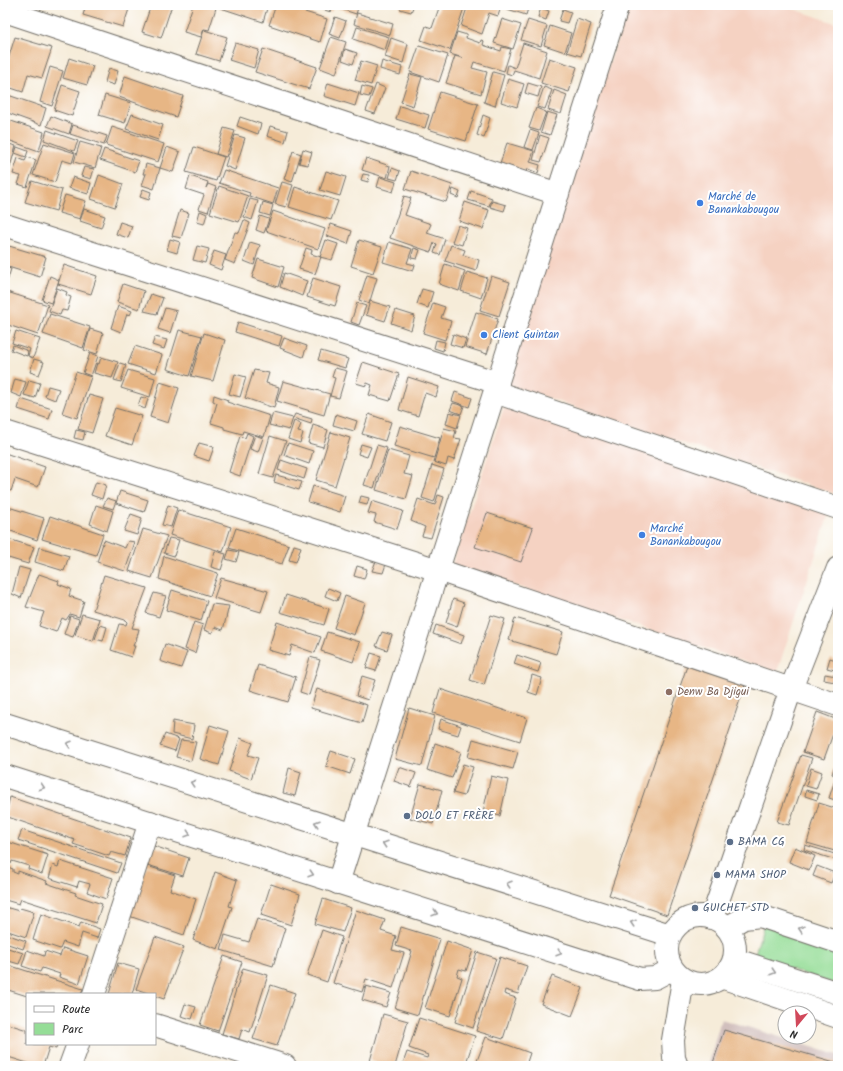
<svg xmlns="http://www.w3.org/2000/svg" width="843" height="1071" viewBox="0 0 843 1071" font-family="Kalam,sans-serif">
<rect width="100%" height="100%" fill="#fff"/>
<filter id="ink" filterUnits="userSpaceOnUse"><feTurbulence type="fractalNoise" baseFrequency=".025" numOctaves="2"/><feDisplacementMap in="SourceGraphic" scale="8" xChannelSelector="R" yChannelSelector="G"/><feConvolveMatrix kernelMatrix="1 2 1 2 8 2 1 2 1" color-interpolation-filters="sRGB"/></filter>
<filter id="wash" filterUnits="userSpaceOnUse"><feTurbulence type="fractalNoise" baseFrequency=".012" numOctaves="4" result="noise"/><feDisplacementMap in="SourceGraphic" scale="16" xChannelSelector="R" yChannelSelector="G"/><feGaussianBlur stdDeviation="0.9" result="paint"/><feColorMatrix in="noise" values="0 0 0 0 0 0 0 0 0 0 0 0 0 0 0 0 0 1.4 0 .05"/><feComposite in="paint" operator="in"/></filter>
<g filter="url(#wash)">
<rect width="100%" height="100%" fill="#f6ecd9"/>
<!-- built -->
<path fill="#f5d2c2" d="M 629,5 L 782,5 L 838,24 L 838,495 L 503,383 Z
M 507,398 L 832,505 L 777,672 L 452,565 Z"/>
<!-- industrial -->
<path fill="#d1bfbd" d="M 721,1019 L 838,1055 L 838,1066 L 708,1066 Z"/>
<!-- green -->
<path fill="#95dd97" stroke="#608461" d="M 764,924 L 838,948 L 838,985 L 754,957 Z"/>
<g id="blocks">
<!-- building -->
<path fill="#e7b685" d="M 86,5 L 116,5 L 129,9 L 123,27 L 83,15 Z
M 151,5 L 172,5 L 161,38 L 142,32 Z
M 193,5 L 206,5 L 216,8 L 209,30 L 204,29 L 201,37 L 184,32 Z
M 212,5 L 268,5 L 263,22 Z
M 276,5 L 283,5 L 327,19 L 320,42 L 269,25 Z
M 308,5 L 333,5 L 331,12 Z
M 339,5 L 359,5 L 356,14 L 338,8 Z
M 401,5 L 414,5 L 411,12 L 400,9 Z
M 440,5 L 465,5 L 450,50 L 421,40 L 426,26 L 432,28 Z
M 468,5 L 529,5 L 526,15 L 501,7 L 498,16 L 489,13 L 482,34 L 461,26 Z
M 541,8 L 549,11 L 546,20 L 538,17 Z
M 563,9 L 571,12 L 567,23 L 559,21 Z
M 357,13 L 393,24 L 390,35 L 354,24 Z
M 335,17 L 346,21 L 340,38 L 329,34 Z
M 502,19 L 521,25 L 513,49 L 494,43 Z
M 577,19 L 591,24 L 581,56 L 567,52 Z
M 528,20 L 547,26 L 541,46 L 521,40 Z
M 550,26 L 571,33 L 565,52 L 544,45 Z
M 357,27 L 389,37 L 385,50 L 353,39 Z
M 204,30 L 227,37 L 219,61 L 196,54 Z
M 457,32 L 467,35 L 466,38 L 480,43 L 481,40 L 484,41 L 483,45 L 501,51 L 502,47 L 511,49 L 504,71 L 474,62 L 472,68 L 487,72 L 481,94 L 446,83 L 455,56 L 463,58 L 450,54 Z
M 15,37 L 52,48 L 42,78 L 28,74 L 23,92 L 5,86 L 5,69 Z
M 331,37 L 346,42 L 336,74 L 320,68 Z
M 391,38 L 408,44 L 403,63 L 385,57 Z
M 235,43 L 259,50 L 254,68 L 229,60 Z
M 523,43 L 547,51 L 539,78 L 514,70 L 512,75 L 506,73 L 508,65 L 515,68 Z
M 419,46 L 448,55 L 439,82 L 410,72 Z
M 263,49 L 317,67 L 309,89 L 255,72 Z
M 345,49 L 357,53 L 353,64 L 342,60 Z
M 69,58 L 93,66 L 87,85 L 63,78 Z
M 549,58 L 577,67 L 569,92 L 541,83 Z
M 361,61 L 377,66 L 371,85 L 355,80 Z
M 382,61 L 402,67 L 400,75 L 380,69 Z
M 50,67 L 63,71 L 52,106 L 40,102 Z
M 109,68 L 118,71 L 114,85 L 105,82 Z
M 493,72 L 504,75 L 495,106 L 484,102 Z
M 410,74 L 422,77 L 413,106 L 401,102 Z
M 125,76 L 183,96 L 176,117 L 119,97 Z
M 508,79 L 524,84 L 517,107 L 501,102 Z
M 328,83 L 359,93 L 355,106 L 324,96 Z
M 528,83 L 541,87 L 538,97 L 525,93 Z
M 376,84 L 385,88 L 375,114 L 366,111 Z
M 62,85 L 80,91 L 72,116 L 54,110 Z
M 362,86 L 372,89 L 369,97 L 360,95 Z
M 544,87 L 552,90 L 545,109 L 537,107 Z
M 554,90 L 567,95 L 561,114 L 548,110 Z
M 440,92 L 478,104 L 466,141 L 428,129 Z
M 5,94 L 46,108 L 41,125 L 5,112 Z
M 105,95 L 131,103 L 125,123 L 99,115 Z
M 400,106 L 429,115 L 425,128 L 396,119 Z
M 536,108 L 546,112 L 539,131 L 529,128 Z
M 547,112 L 557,115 L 550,135 L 541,132 Z
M 132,114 L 163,125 L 158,140 L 126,129 Z
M 483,115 L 490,118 L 484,138 L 477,135 Z
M 51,116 L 72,124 L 69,134 L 47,126 Z
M 240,117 L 261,124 L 258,134 L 237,126 Z
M 5,119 L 44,132 L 39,151 L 5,139 Z
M 73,125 L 107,136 L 104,145 L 70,134 Z
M 270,126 L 288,131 L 285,142 L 267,136 Z
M 112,127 L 164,144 L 158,162 L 106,145 Z
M 224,128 L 235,131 L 226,157 L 216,154 Z
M 47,130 L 78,141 L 74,151 L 44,140 Z
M 530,130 L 539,133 L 533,150 L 524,147 Z
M 235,135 L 245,138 L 235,170 L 225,166 Z
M 540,135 L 549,138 L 541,162 L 533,160 Z
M 80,142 L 101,148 L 95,168 L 74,162 Z
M 5,143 L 16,146 L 8,174 L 5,173 Z
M 44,143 L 75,153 L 72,163 L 62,160 L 55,182 L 33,175 Z
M 507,143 L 534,151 L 530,162 L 540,165 L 538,173 L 528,169 L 527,172 L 500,163 Z
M 17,147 L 28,151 L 26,157 L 15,153 Z
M 167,147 L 180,152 L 173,172 L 160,168 Z
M 194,147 L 224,157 L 216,181 L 186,172 Z
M 104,149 L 139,161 L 135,172 L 100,160 Z
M 303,149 L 312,152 L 308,165 L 299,163 Z
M 293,151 L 301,154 L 292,182 L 284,179 Z
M 27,157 L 36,160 L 27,187 L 18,184 L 21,176 L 13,174 L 18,158 L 25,161 Z
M 366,158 L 390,166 L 387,178 L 362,170 Z
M 146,164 L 160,168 L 154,189 L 142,185 L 146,174 L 143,174 Z
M 84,167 L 94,169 L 91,179 L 81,176 Z
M 392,168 L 400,171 L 397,180 L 389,178 Z
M 224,170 L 278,188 L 273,204 L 249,196 L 250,193 L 219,183 Z
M 326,171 L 346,177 L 340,196 L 320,190 Z
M 411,171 L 452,185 L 446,202 L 405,189 Z
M 363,174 L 369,175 L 368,182 L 361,180 Z
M 5,175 L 10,176 L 5,192 Z
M 99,175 L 123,184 L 115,207 L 91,199 Z
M 190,176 L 208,182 L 206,188 L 208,184 L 216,187 L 208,212 L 199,209 L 204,195 L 186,189 Z
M 73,177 L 91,183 L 88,194 L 69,188 Z
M 380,177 L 396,182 L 393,192 L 377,187 Z
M 32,181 L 62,190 L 56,211 L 25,202 Z
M 282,182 L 293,185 L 286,207 L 275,204 Z
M 219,186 L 248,196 L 239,222 L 210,213 Z
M 295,187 L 338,201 L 331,220 L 289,207 Z
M 143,189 L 151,192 L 149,200 L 140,197 Z
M 453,189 L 460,192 L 458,198 L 451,195 Z
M 471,191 L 492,198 L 489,206 L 468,200 Z
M 65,195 L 86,201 L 80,219 L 59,213 Z
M 404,196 L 411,198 L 405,215 L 431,224 L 427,233 L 445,239 L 440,255 L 434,253 L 437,244 L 434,243 L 431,252 L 390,238 Z
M 250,199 L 258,201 L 252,220 L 244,217 Z
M 492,201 L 506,205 L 504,211 L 490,207 Z
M 263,202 L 273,205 L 270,216 L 260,213 Z
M 465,202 L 489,210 L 483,229 L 459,221 Z
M 84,209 L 105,216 L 101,228 L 80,221 Z
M 180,210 L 189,213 L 181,238 L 172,236 Z
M 200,211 L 207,214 L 204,224 L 197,222 Z
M 273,211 L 325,229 L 318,249 L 266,231 Z
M 260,216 L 269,219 L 264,233 L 256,230 Z
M 244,220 L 250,223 L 235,264 L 225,260 L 235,232 L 239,233 Z
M 120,222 L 132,226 L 128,238 L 116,234 Z
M 331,224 L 352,231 L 348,244 L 327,236 Z
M 458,225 L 467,228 L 462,245 L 452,242 Z
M 170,239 L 180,242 L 177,253 L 167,250 Z
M 326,240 L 338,244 L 332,260 L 320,257 Z
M 359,240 L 382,247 L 373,273 L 351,266 Z
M 250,242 L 260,245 L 254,265 L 244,261 Z
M 389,242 L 412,249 L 407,263 L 415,265 L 413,271 L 383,262 Z
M 451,245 L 465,250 L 463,255 L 479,260 L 476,271 L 445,261 Z
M 9,246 L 46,257 L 40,277 L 5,266 L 5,258 Z
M 197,246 L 209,249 L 205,263 L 193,260 Z
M 306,248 L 312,250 L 311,254 L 321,257 L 315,274 L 299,269 Z
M 414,248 L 420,250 L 417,259 L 411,258 Z
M 214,251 L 226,255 L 221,270 L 209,265 Z
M 258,259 L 284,267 L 278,287 L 252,278 Z
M 445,264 L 465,271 L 459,291 L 439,284 Z
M 64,265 L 97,276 L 91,294 L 58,284 Z
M 5,267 L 11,269 L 5,288 Z
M 467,272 L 487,278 L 481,298 L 461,291 Z
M 284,273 L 307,281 L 302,296 L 280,287 Z
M 367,275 L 377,278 L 369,304 L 359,300 Z
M 50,276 L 59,280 L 51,303 L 42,300 Z
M 491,276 L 510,282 L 499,316 L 480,310 Z
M 313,278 L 341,287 L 335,306 L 307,297 Z
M 123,284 L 144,291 L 139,309 L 117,302 Z
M 57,288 L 67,292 L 66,295 L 71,297 L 67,311 L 62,310 L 60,315 L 49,311 Z
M 422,289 L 433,292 L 428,308 L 417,304 Z
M 7,292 L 48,305 L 38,335 L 5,324 L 5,293 Z
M 151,294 L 163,298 L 157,314 L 144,311 Z
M 370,301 L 390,307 L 385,321 L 366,315 Z
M 357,303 L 366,306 L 359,325 L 351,322 Z
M 433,303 L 445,307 L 441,318 L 451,321 L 445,340 L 423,333 Z
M 118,306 L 132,311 L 130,315 L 127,314 L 121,332 L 111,328 Z
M 165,308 L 177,311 L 170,333 L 158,329 Z
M 396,310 L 415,316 L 411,330 L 391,323 Z
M 476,312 L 498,319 L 487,354 L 465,347 Z
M 50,314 L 90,327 L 83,348 L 43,334 Z
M 238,322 L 282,336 L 279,346 L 235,332 Z
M 5,328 L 10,330 L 5,345 Z
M 90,329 L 103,333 L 97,354 L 84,350 Z
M 179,330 L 202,336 L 189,376 L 167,369 Z
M 16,331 L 40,339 L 33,358 L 28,356 L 30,349 L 12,343 Z
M 204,333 L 225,340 L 213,381 L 191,376 Z
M 453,334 L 466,339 L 463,348 L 450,344 Z
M 155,337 L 167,340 L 164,349 L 152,345 Z
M 284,338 L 307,346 L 303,357 L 280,348 Z
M 436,340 L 445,342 L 443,351 L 434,348 Z
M 13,345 L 28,351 L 27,356 L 11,350 Z
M 135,346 L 162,355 L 156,373 L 128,364 Z
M 321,351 L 348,359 L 345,368 L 318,360 Z
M 90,353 L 98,356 L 91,376 L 83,373 Z
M 101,357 L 118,362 L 112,378 L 94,373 L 97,363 L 99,364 Z
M 34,359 L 44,362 L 39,375 L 30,372 Z
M 363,362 L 399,374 L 390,401 L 369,395 L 372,385 L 367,383 L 366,386 L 356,383 Z
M 120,363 L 126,365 L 121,382 L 114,380 Z
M 335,368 L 347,371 L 339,398 L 330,396 L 335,378 L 332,377 Z
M 128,370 L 155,378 L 150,397 L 121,388 Z
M 254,370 L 269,373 L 266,383 L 279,387 L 274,408 L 245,398 Z
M 76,372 L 91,377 L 77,418 L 62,413 Z
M 235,374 L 246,377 L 240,397 L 229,394 Z
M 408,377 L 439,387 L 436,397 L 425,393 L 418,416 L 399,410 Z
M 15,379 L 26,382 L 21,397 L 11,393 Z
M 29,380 L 40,383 L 35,398 L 24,395 Z
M 283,381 L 330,394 L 324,415 L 277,401 Z
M 160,382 L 179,388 L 168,423 L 150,417 Z
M 48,386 L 59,389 L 55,400 L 45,396 Z
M 455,392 L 472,398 L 469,407 L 452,401 Z
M 89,395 L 103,399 L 92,433 L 78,429 Z
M 214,395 L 228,400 L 227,402 L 270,416 L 264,437 L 243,431 L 242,434 L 224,429 L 224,427 L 211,423 L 217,403 L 213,401 Z
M 141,397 L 148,399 L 145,409 L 138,406 Z
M 21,399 L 52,409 L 49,419 L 18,409 Z
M 453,403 L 464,406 L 461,414 L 450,410 Z
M 115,408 L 142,416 L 132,445 L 105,436 Z
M 449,412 L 461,415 L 457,428 L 446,424 Z
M 273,413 L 293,418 L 295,414 L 312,419 L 311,424 L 293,418 L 289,430 L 269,425 Z
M 336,414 L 357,421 L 354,431 L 333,425 Z
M 369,414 L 391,422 L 385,441 L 362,434 Z
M 294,421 L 301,424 L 298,432 L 303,433 L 300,443 L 288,439 Z
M 313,425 L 328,430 L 323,447 L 308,443 Z
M 400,426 L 440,438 L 434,458 L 394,446 Z
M 444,428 L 456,431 L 454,438 L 461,439 L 454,460 L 448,458 L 446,466 L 434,462 Z
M 76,430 L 85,432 L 83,440 L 74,438 Z
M 331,432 L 350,438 L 335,486 L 316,480 Z
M 247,433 L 253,436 L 240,476 L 229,472 L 240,436 L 245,438 Z
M 255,435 L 263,438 L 258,452 L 250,449 Z
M 270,436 L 286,441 L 273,478 L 259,474 Z
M 199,443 L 214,447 L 209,461 L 194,456 Z
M 288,443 L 313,451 L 309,464 L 284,455 Z
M 361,444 L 371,447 L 367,457 L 358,454 Z
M 377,445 L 387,448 L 374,488 L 364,485 Z
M 388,450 L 409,456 L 404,474 L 413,476 L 406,499 L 376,490 Z
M 5,453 L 45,467 L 38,487 L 15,479 L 11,491 L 5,489 Z
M 281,460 L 307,469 L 304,479 L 278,470 Z
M 432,465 L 444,469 L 434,502 L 422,498 Z
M 276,475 L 302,482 L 299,490 L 274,482 Z
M 96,482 L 106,485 L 102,499 L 91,495 Z
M 313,486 L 345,496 L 340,512 L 308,502 Z
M 120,491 L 148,500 L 144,512 L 116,503 Z
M 438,495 L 444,497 L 431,538 L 422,536 L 425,527 L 411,521 L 418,499 L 435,505 Z
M 361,496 L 369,498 L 367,505 L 359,503 Z
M 107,498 L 116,501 L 113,509 L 103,506 Z
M 372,501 L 403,511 L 397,529 L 374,522 L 376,515 L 368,513 Z
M 96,505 L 113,511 L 107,531 L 90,524 Z
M 168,505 L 177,508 L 171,527 L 162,525 Z
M 5,506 L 44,518 L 37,540 L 5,529 Z
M 178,510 L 231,527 L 223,552 L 170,535 Z
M 487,513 L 533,528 L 521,562 L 475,547 Z
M 131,514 L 142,518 L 137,535 L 124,531 Z
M 50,516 L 103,534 L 96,555 L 42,539 Z
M 236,528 L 289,545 L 282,564 L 229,548 Z
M 143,529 L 167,536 L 152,578 L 129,571 Z
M 5,538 L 34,547 L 28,564 L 5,557 Z
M 169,538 L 179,540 L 174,556 L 164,553 Z
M 104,540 L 125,548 L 128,541 L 135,542 L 125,571 L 97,562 Z
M 294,545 L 301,547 L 296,562 L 289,560 Z
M 39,547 L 69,556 L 64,571 L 35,562 Z
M 229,550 L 239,552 L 236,562 L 226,559 Z
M 215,551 L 226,554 L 221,570 L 211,567 Z
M 164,556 L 218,573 L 210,596 L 159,579 Z
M 376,561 L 386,564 L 383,573 L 372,571 Z
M 357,566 L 367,569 L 364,579 L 354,576 Z
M 19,567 L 30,570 L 21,598 L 12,594 Z
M 39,574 L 59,581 L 58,584 L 71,589 L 69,596 L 84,601 L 79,617 L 70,614 L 66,620 L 62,618 L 56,632 L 39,626 L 44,612 L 26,607 Z
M 104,575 L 147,588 L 132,628 L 139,629 L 136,641 L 135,641 L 133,646 L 135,646 L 131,657 L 111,650 L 119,624 L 126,625 L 127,622 L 125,620 L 93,610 Z
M 221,578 L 268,591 L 261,612 L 214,598 Z
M 328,588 L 340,593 L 337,601 L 325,596 Z
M 172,590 L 207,601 L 201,621 L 166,610 Z
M 154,593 L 166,596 L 159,617 L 146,613 Z
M 286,595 L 329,609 L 324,625 L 280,612 Z
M 345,596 L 365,603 L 354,635 L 334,628 Z
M 453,599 L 464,603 L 457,627 L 446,623 Z
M 212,604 L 229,606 L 223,630 L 215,627 L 212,633 L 204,630 Z
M 82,614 L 100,619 L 93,641 L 75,635 Z
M 491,615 L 505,619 L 484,685 L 470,680 Z
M 70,616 L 79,619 L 73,637 L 64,634 Z
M 515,618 L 563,632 L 556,654 L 509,640 Z
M 194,622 L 203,625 L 195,653 L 185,649 Z
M 277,622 L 321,637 L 315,653 L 292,645 L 289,656 L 268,650 Z
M 100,625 L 107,627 L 103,641 L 95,639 Z
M 436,625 L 464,635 L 461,644 L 433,634 Z
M 327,632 L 360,642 L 353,662 L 321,651 Z
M 382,632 L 392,635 L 387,650 L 376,646 Z
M 165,644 L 187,652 L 181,668 L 160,661 Z
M 371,653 L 381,656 L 376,671 L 366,668 Z
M 517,655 L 541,663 L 538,672 L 514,664 Z
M 310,657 L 320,660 L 309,695 L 300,692 Z
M 830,658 L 838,661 L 838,671 L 827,668 Z
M 258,665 L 296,677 L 288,702 L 250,690 Z
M 687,666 L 745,685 L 667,915 L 609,895 Z
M 825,674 L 836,676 L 835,682 L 824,680 Z
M 532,675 L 542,678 L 537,695 L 528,692 Z
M 362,676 L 375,680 L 368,700 L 356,696 Z
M 317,689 L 367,705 L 362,723 L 311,708 Z
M 440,689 L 527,718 L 520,741 L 433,713 Z
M 409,708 L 435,716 L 422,766 L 395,759 Z
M 817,712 L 838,720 L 824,759 L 803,752 Z
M 441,719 L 461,726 L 458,735 L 438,729 Z
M 173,721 L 194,725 L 192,739 L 172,734 Z
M 210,725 L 229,731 L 219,765 L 200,759 Z
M 165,734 L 179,739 L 175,751 L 160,746 Z
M 240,738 L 253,743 L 248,755 L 258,758 L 251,779 L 229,771 Z
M 473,739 L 518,752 L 513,769 L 468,757 Z
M 181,740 L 196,742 L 191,761 L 176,757 Z
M 435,743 L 461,752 L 452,778 L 427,770 Z
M 331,751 L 355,759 L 350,774 L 326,766 Z
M 801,755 L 812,758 L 789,825 L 777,822 Z
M 463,764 L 473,767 L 464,796 L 453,793 Z
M 835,765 L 838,766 L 838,776 L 832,774 Z
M 399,767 L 416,773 L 411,787 L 394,781 Z
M 289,768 L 301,772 L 295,796 L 283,793 Z
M 811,768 L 822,772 L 816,789 L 806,786 Z
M 491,776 L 508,780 L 500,816 L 483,812 Z
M 835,780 L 838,781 L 838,801 L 829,798 Z
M 420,784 L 442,790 L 433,824 L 410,818 Z
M 806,790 L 819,794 L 817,800 L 805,796 Z
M 10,797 L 131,838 L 125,856 L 111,852 L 109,856 L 73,844 L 75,840 L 5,816 Z
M 819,803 L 838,809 L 838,852 L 807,843 Z
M 22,830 L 121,863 L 117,873 L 18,840 Z
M 5,841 L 48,855 L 42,874 L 28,869 L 29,866 L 12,861 L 11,864 L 5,862 Z
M 148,844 L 189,858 L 183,876 L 141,863 Z
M 805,845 L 838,855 L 836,860 L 804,850 Z
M 795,847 L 815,856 L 809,870 L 789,862 Z
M 60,861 L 113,878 L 106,899 L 87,892 L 90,884 L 79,881 L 77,887 L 49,878 L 53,865 L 58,867 Z
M 5,866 L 13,869 L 13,872 L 18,874 L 18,871 L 47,881 L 46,883 L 76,893 L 75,895 L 102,904 L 96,923 L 21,899 L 19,904 L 5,900 Z
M 147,866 L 175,875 L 170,890 L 196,899 L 184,935 L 129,916 Z
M 817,866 L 835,873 L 831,883 L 813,876 Z
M 215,872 L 237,880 L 229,906 L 232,907 L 218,949 L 193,940 Z
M 271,884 L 300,894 L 291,925 L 261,915 Z
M 323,899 L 351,908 L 343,932 L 315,924 Z
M 5,907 L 19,911 L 20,908 L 34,912 L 26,937 L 5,930 Z
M 356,910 L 385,920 L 381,931 L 396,936 L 392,950 L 404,953 L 393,988 L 366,979 L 362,992 L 333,983 Z
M 41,914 L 79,927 L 81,922 L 100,929 L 97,938 L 82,933 L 78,947 L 63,942 L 60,949 L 33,940 Z
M 257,919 L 285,928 L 273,966 L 221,950 L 225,935 L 249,942 Z
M 401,927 L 440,939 L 418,1015 L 395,1008 L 412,951 L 396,946 Z
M 322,930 L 342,937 L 327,982 L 307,975 Z
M 6,934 L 26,941 L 23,949 L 5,943 Z
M 155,937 L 184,947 L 164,999 L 155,996 L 155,994 L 151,994 L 136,989 Z
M 447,941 L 473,950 L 466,971 L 459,969 L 457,976 L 462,978 L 450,1016 L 425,1008 Z
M 5,947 L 23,953 L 19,964 L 5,960 Z
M 63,948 L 88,956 L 79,984 L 59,977 L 60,974 L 42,968 L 40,972 L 22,966 L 27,950 L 44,956 L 45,951 L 60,956 Z
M 477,952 L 496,958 L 473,1028 L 455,1022 Z
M 224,956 L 242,962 L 218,1031 L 200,1025 Z
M 500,957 L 527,966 L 518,994 L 505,990 L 504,994 L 516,998 L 503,1039 L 476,1031 Z
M 118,963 L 139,969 L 132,994 L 109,994 Z
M 5,964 L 83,989 L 81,994 L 27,994 L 27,996 L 5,989 Z
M 243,968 L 268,975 L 250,1032 L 242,1029 L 239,1039 L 222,1034 Z
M 552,976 L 583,988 L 572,1016 L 541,1004 Z
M 271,985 L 295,993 L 277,1046 L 253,1039 Z
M 366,986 L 391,993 L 386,1007 L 362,1000 Z
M 185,1004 L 196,1007 L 192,1019 L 181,1016 Z
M 383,1014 L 408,1021 L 395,1066 L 389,1066 L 370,1061 Z
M 419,1018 L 475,1036 L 465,1066 L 402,1066 L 407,1052 L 427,1058 L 428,1055 L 409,1048 Z
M 5,1023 L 27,1030 L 27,1044 L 57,1044 L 56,1049 L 49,1047 L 43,1066 L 37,1066 L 5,1056 Z
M 724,1030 L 838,1063 L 838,1066 L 748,1066 L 742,1064 L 739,1066 L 712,1066 Z
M 486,1037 L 530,1053 L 526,1065 L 525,1064 L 524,1066 L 475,1066 Z"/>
</g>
</g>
<g filter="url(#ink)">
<use href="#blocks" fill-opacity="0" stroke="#726f68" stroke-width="1"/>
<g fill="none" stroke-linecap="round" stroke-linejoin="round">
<!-- street casing -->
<g stroke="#726f68" stroke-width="24">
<path id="street" d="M 5,11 L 558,194
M 5,225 L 498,383
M 495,392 L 838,508
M 5,432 L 438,570 L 838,705
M 338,883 L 618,5
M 712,918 L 791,689 L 838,568
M 724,978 L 838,1017
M 94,994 L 150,822
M 155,1025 L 285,1066
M 70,1066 L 78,1044
M 677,1066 L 674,1058 L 673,1040 L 683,980"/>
</g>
<!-- secondary casing -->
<g stroke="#726f68" stroke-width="24">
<path id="secondary" d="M 5,724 L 670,935
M 5,776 L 640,979 L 655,978 L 672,969
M667 950a34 34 0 1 1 68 0a34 34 0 1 1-68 0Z
M 728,927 L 744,918 L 760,916 L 838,942
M 736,960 L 838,993"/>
</g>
<!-- street -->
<use href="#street" stroke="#fff" stroke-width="22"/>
<!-- secondary -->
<use href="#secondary" stroke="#fff" stroke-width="22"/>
</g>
<!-- one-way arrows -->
<defs><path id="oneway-chevron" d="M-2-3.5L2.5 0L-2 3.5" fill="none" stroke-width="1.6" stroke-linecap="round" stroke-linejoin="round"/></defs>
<g stroke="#a0a0a0">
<use href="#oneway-chevron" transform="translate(69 744) rotate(-162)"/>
<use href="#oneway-chevron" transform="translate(193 783) rotate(-162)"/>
<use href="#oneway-chevron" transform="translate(42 787) rotate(18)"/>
<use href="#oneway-chevron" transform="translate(317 823) rotate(-162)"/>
<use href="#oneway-chevron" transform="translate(188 834) rotate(18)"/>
<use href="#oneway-chevron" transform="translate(385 844) rotate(-162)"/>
<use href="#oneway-chevron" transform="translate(311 874) rotate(18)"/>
<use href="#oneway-chevron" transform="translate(509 884) rotate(-162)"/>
<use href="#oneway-chevron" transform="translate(435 913) rotate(18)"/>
<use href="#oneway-chevron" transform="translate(633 923) rotate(-162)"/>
<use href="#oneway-chevron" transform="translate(801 929) rotate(-162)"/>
<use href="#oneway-chevron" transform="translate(559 953) rotate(18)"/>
<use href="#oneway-chevron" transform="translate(773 972) rotate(18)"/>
</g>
</g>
<!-- markers -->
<g fill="#3f7fe0" stroke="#fff" stroke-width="1.5">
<circle cx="700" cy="203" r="4"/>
<circle cx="484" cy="335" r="4"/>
<circle cx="642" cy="535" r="4"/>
</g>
<circle fill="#8d6e63" stroke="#fff" stroke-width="1.5" cx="669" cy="692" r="4"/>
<g fill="#5c6f8a" stroke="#fff" stroke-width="1.5">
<circle cx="407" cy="816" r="4"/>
<circle cx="730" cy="842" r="4"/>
<circle cx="717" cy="875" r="4"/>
<circle cx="695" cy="908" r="4"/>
</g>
<g text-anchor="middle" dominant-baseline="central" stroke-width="4" stroke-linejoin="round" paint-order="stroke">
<!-- shop labels -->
<g font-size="11" fill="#366cbe" stroke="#fff" text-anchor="start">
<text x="708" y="197">Marché de<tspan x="708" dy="13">Banankabougou</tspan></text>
<text x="492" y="335">Client Guintan</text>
<text x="650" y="529">Marché<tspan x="650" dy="13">Banankabougou</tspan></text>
</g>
<!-- education labels -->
<g font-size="11" fill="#785e54" stroke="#fff" text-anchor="start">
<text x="677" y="692">Denw Ba Djigui</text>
</g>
<!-- service labels -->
<g font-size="11" fill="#4e5e75" stroke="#fff" text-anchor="start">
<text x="415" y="816">DOLO ET FRÈRE</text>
<text x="738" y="842">BAMA CG</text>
<text x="725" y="875">MAMA SHOP</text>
<text x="703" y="908">GUICHET STD</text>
</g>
</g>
<!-- margin -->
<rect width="843" height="1071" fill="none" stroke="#fff" stroke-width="20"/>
<!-- legend -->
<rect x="26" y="993" width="130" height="52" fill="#ffffff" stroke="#aaaaaa"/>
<rect x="34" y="1006" width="20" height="6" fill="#ffffff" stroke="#aaaaaa"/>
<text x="62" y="1013" font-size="12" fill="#2b2b2b">Route</text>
<rect x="34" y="1023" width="20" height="12" fill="#95dd97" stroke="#aaaaaa"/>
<text x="62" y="1033" font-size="12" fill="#2b2b2b">Parc</text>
<!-- north arrow -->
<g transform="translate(797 1025) rotate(198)"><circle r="19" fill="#ffffff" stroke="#aaaaaa"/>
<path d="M0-3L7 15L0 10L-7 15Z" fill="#d1495b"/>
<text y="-6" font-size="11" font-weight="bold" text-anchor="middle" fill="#2b2b2b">N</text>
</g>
</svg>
